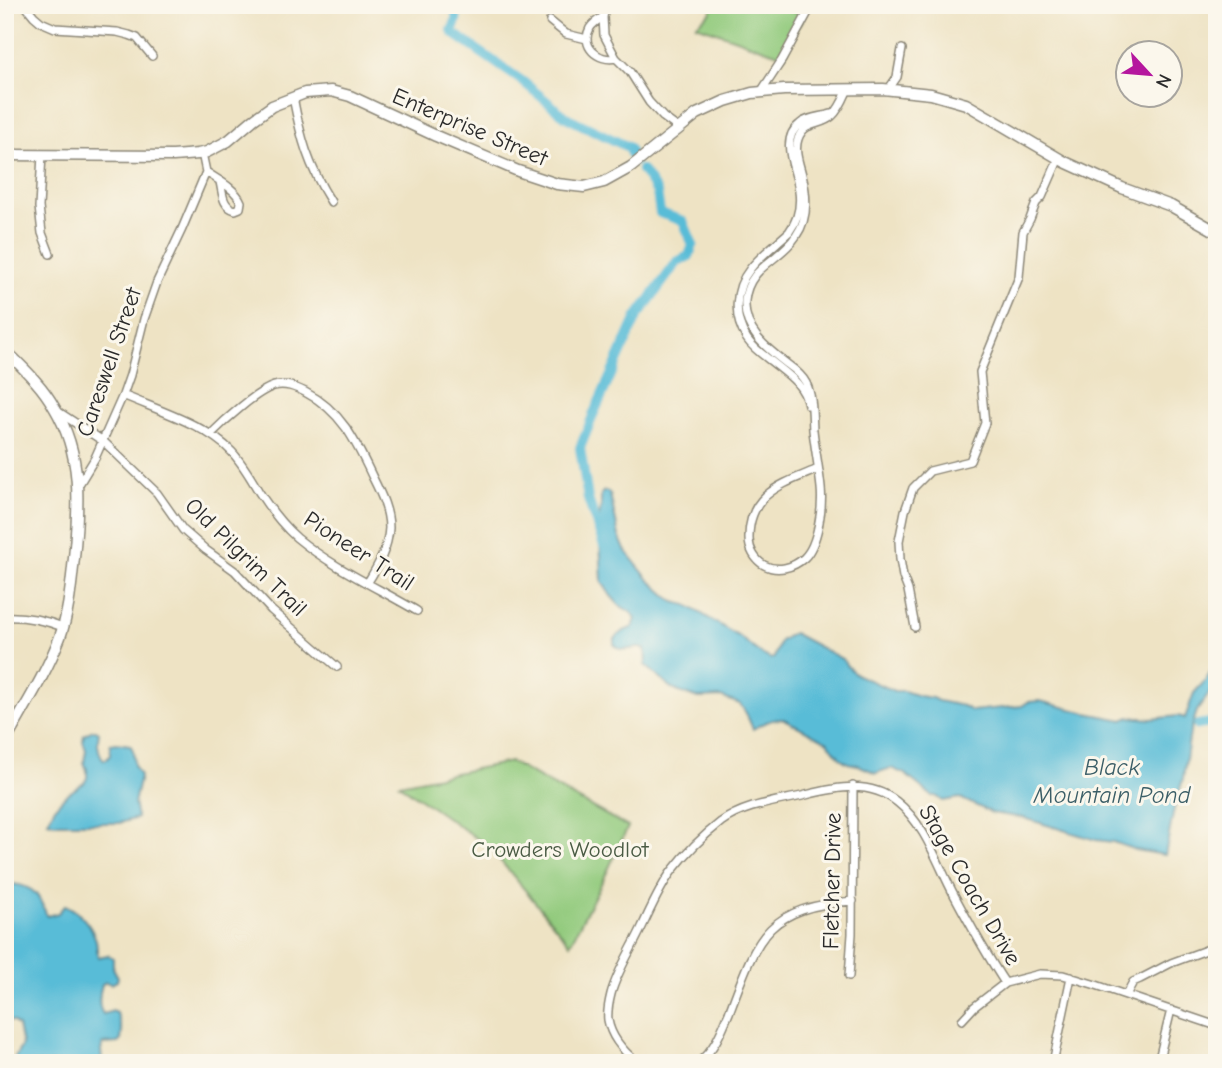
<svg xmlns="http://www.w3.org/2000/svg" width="1222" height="1068" viewBox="0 0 1222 1068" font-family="'Comic Neue',sans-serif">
<rect width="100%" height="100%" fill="#fbf7ec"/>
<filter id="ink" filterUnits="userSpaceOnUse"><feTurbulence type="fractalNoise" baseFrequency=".0143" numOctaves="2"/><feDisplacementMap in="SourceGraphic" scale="14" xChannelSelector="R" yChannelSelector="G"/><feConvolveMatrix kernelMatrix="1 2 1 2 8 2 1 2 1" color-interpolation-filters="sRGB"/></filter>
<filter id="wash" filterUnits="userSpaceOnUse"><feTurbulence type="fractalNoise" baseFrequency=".00686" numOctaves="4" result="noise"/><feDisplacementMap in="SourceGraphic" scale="28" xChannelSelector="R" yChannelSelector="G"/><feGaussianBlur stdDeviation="1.57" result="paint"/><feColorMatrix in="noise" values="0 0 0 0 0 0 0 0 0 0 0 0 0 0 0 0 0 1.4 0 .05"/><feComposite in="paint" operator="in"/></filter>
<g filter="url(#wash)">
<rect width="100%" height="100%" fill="#eee3c4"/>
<!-- green -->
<path fill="#92ca7d" stroke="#5e7a54" stroke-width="2" d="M 711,5 L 771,5 L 804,15 L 784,56 L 696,25 L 711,12 Z
M 510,762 L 628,827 L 607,872 L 570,944 L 489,847 L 399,784 Z"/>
<!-- water -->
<path fill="#59bcd7" stroke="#427481" stroke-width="2" d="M 604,491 L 608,492 L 610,494 L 619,536 L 625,550 L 649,580 L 674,602 L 687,605 L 741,638 L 761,654 L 771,659 L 774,658 L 780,641 L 793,633 L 842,659 L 848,667 L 857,675 L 894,691 L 904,691 L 919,696 L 932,698 L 938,701 L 963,706 L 972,711 L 1022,706 L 1028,702 L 1040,701 L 1086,713 L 1123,720 L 1130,717 L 1151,719 L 1178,716 L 1185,718 L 1194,693 L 1205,681 L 1213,668 L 1217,644 L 1217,672 L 1211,691 L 1197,711 L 1190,732 L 1183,779 L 1174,809 L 1165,855 L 1136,850 L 1113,842 L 1096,840 L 1024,818 L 992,813 L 960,798 L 943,801 L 936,796 L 932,796 L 905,774 L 891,768 L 876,773 L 858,765 L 848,763 L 840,758 L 828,742 L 784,719 C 772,718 763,723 753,729 L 746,713 L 740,704 L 721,697 L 698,698 L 679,692 L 671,688 L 645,665 L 647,659 L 645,649 C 633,645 622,655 614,644 C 614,634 625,631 633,627 L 636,619 L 632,613 L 619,605 L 611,596 L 602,582 L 599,517 L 601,506 L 601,494 Z
M 93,730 L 96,730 L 99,732 C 97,742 97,752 104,760 L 107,759 L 110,755 L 110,744 L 116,743 L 130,745 L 133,750 L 134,765 L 140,776 L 134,803 L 137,818 L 119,823 L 55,823 L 48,821 L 55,807 L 66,795 L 84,783 L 87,778 L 87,770 L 84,762 L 86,750 L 83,741 L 84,735 Z
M 13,884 C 36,887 39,896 47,916 L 58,913 L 65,905 C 79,911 91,925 96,940 C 97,946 97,952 98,957 L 108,955 L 113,958 L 113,968 L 118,977 L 117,981 L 111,984 L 106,982 L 102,984 C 99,994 97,1005 103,1014 L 113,1011 L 117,1013 L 122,1032 L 121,1040 L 118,1043 L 103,1044 L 101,1050 L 102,1063 L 12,1063 L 22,1045 L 18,1026 L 13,1021 L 5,1020 L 5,889 Z"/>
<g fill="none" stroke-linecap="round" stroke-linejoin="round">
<!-- river -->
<path stroke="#59bcd7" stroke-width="10" d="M 451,5 C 459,14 457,21 452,30 L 453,33 L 522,81 L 566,117 L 628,147 L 634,161
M 604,546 L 588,499 L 580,448 L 594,413 L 637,317 L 677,262 L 689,256 L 693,245 L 683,221 L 660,213 L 657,192 L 642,170
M 1198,725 L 1217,722"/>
</g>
</g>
<g filter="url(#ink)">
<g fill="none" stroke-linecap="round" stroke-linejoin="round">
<!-- minor casing -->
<g stroke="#8c8778" stroke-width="10">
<path id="minor" d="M 25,5 L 34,16 L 41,22 L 55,28 L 117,32 L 129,35 L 137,38 L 152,56
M 606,5 L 603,17 L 604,35 L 616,58 L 630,72 L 649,102 L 663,117 L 678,128
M 603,17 C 598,20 593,23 590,28 C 580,46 598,62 616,58
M 550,21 L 566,34 L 587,39
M 888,90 L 897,77 L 902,49
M 761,92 L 782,60 L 812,5
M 293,97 C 301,139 308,165 331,202
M 42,155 L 39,207 L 42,233 L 50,254
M 206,172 C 218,180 236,189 241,202 L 240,208 L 235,210 C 222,206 223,194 220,182
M 123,395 C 157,410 207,425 232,452 C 243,464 251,478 259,492 C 270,509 282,525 297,538 C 332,567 378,588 417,611
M 808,405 C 804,384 787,374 771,361 C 763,355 753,348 747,339 C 733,318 734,289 750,269 C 761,255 776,244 789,232 C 798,220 801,206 799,191 C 797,170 778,140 800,124 C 808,117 821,117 831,114
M 57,411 L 103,441 L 157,493 L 183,530 L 206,550 L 235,571 L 271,610 L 337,667
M 211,434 C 224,421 257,391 274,386 C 285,383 295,387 305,392 C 342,411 356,442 373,478 C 381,494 389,510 389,528 C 388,548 378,566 368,582
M 818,469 C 783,484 748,493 749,539 C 749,549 755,560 764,565 C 777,572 793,568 804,558 C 818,545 823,507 821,488 C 819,468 815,449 813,430 C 812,414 813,397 806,383 C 802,375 794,369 787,364 C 766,348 743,330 745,301 C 748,266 780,261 796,236 C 809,218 807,195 802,175 C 799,163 794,151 798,139 C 805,120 820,127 832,116 C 840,109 844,98 848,89
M 78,486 L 95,458 L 123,395 L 130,375 L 144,319 L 157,282 L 182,229 L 206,172 L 202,153
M 5,617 C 25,616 44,620 63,627
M 915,627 L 908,590 L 903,577 L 900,559 L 899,541 L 905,511 L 913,488 L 930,471 L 970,461 L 985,423 L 980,372 L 1019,277 L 1023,232 L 1030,219 L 1036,203 L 1042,197 L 1059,158
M 849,976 L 852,934 L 853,786
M 1126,995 L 1133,982 L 1140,979 L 1171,963 L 1217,946
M 962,1020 L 974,1007 L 1005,983
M 638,1063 C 624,1052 611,1038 608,1020 C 607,1012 609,1002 611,994 C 617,971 632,949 642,927 C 651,908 660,887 672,871 C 686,853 703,836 721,822 C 746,804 777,802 806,795 C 837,787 870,780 897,802 C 924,823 937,862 952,891 C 969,923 986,954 1005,983 L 1040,974 L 1063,975 L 1096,985 L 1217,1026
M 698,1063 C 715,1049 721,1032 729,1013 C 757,938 765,907 853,901
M 1053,1063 L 1071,977
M 1158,1063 L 1171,1010"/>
</g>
<!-- major casing -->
<g stroke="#8c8778" stroke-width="13">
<path id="major" d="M 5,155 L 173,156 L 198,154 L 207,152 L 228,141 L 254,119 L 272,106 L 305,93 L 331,91 L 350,96 L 436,136 L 518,171 L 557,184 L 584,187 L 604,182 L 631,167 L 697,114 L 725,101 L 752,93 L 784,90 L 883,89 L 931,94 L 966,104 L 1065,162 L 1122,188 L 1171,206 L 1217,232
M 5,350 C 23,368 42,385 54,407 C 83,455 79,505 74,558 C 71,585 69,612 60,637 C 46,674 24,708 5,742"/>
</g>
<!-- minor -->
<use href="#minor" stroke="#fff" stroke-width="7"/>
<!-- major -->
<use href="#major" stroke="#fff" stroke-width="10"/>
</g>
</g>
<g text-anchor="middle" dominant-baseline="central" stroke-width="6" stroke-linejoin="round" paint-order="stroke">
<!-- street labels -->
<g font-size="23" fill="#2b2b2b" stroke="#fbf7ec">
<text transform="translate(470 127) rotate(23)">Enterprise Street</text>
<text transform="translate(109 362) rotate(-71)">Careswell Street</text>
<text transform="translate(359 551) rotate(33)">Pioneer Trail</text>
<text transform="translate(246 557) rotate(44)">Old Pilgrim Trail</text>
<text transform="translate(832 881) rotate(-89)">Fletcher Drive</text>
<text transform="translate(970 885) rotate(60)">Stage Coach Drive</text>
</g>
<!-- park labels -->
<g font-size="23" fill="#4a5b44" stroke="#fbf7ec">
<text x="560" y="849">Crowders Woodlot</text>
</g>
<!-- water labels -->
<g font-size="24" font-style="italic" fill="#3b5e67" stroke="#fbf7ec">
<text x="1112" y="767">Black<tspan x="1112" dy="28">Mountain Pond</tspan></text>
</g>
</g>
<!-- margin -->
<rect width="1222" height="1068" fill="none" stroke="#fbf7ec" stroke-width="28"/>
<!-- north arrow -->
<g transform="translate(1149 74) rotate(116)"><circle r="33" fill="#fbf7ec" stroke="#a8a59f" stroke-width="2"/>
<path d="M0-5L12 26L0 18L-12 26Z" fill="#b5179e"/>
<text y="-10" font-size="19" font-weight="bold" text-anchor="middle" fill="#2b2b2b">N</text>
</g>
</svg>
